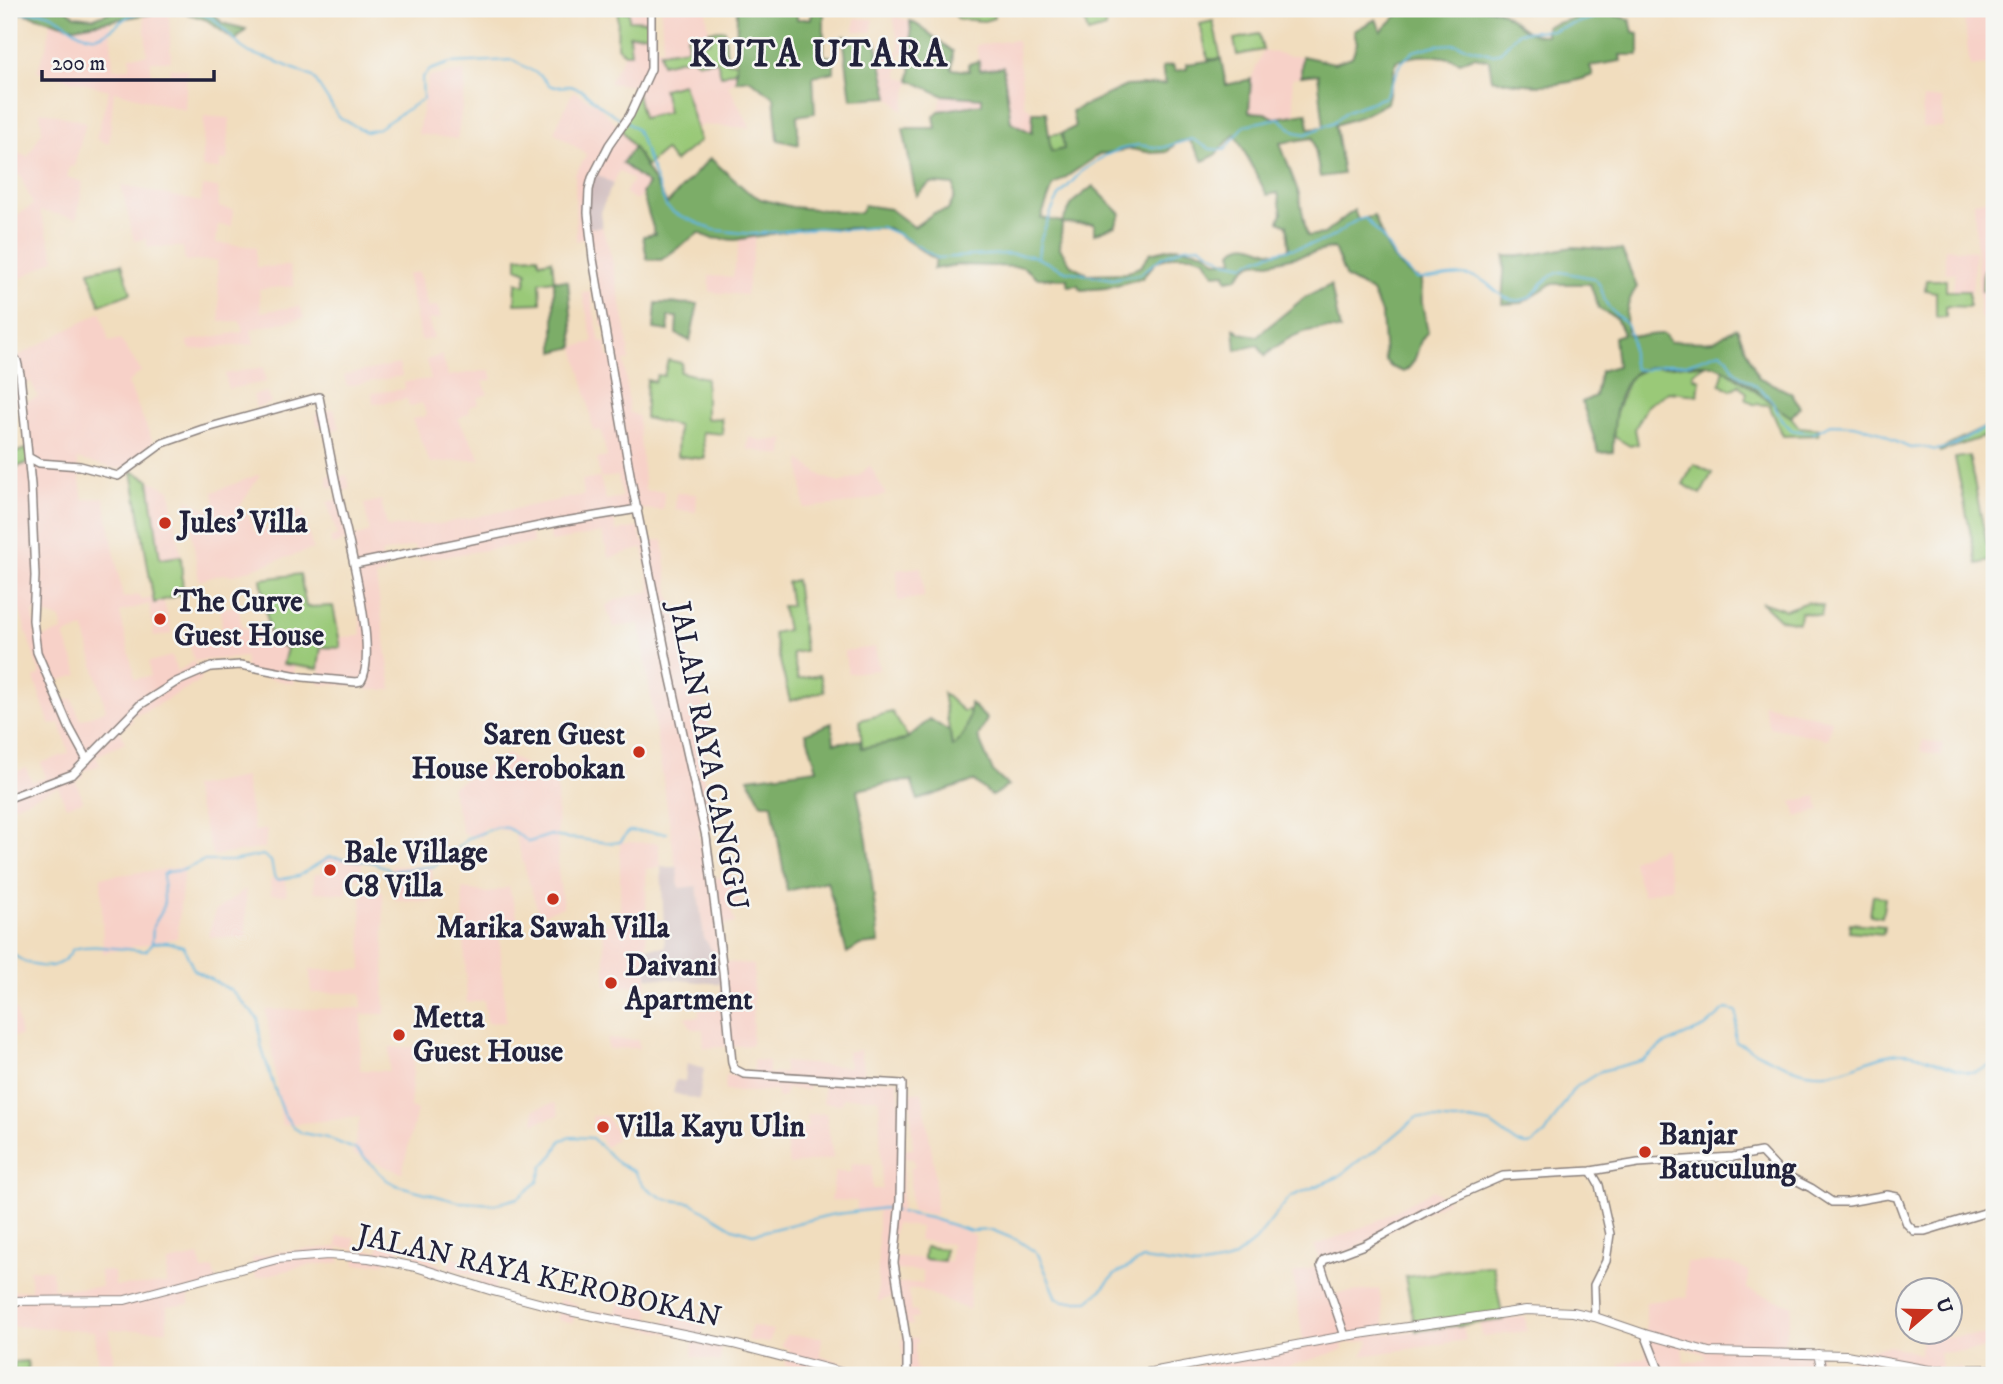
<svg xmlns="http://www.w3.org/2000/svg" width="2003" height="1384" viewBox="0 0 2003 1384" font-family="'IM FELL DW Pica',serif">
<rect width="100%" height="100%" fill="#f6f6f2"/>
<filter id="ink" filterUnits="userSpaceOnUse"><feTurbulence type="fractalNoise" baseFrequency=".0143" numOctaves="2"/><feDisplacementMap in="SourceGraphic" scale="14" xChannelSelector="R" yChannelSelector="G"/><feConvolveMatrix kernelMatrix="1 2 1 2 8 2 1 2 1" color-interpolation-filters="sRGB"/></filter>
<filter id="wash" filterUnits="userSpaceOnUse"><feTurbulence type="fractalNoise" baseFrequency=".00686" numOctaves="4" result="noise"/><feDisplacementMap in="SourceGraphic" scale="28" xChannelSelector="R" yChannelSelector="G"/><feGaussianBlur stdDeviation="1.57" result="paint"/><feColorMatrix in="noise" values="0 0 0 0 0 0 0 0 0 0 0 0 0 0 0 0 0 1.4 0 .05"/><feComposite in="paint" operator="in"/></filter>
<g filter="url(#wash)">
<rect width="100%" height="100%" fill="#f1ddbe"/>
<!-- built -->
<path fill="#f7d1c8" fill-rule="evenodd" d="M 618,9 L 649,9 L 650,21 L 629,20 L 629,12 L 618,11 Z
M 661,9 L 706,9 L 710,41 L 697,43 L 687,36 L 689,48 L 677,50 L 691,57 L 718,60 L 721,75 L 736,70 L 736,81 L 728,85 L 751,128 L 703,125 L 697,128 L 683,84 L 663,89 L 668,112 L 643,118 L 635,86 L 609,83 L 625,53 L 631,53 L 629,35 L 651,34 L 651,48 L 663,48 Z
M 1963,9 L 1987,9 L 1994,64 L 1970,67 Z
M 161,12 L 169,12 L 171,61 L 151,61 L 151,74 L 169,75 L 170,68 L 187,69 L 185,110 L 114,91 L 109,144 L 96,139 L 109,90 L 37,71 L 47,45 L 50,21 L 74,27 L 110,22 L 113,68 L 130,68 L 130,56 L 147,55 L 144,15 Z
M 893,16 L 910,21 L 912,40 L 913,54 L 900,52 L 898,76 L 910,80 L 903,111 L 889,97 L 878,56 L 900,51 Z
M 855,18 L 873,19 L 872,32 L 854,31 Z
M 1017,40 L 1024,104 L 1033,112 L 1032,133 L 1011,122 L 1003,67 L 980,70 L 976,45 Z
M 1263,50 L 1290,56 L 1302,56 L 1301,76 L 1292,78 L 1295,115 L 1275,118 L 1265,113 L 1249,112 L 1251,79 Z
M 464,71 L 465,88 L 457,139 L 418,134 L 428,77 Z
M 573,91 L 596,104 L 621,129 L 634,147 L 622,164 L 649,184 L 637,201 L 625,193 L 633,180 L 619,171 L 613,184 L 592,171 L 586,228 L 602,227 L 611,255 L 627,335 L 629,361 L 624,361 L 629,412 L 638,416 L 645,491 L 664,491 L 663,510 L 636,509 L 613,514 L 616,531 L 639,527 L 642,542 L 663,540 L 669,593 L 711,731 L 699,736 L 710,769 L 702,773 L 719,826 L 699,831 L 708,879 L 735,875 L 740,904 L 729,905 L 735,923 L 716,927 L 719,961 L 754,965 L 752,1045 L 704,1048 L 703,1029 L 692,1029 L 685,1017 L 699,1017 L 699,1010 L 722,1009 L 719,961 L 704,938 L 697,886 L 679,888 L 640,624 L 613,627 L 606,606 L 618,599 L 651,591 L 643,548 L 609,558 L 602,533 L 551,542 L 548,525 L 530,527 L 533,543 L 419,560 L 414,546 L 381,553 L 385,574 L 376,577 L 392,690 L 367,690 L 366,686 L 319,684 L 321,670 L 318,669 L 321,647 L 341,648 L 340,637 L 361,636 L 355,558 L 349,540 L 332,545 L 330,538 L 337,535 L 327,502 L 339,499 L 349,539 L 370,532 L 364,504 L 381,500 L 387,527 L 440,524 L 584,495 L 582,480 L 600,478 L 597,459 L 607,457 L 601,430 L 593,431 L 588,401 L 574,347 L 593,342 L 582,292 L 590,291 L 600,342 L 606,343 L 608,357 L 615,359 L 612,334 L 615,334 L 613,325 L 602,327 L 587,238 L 576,241 L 575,174 L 587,155 L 554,132 ZM 618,476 L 622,497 L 606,500 L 600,478 Z
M 942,95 L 982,98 L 983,104 L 939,111 Z
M 1942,98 L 1943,127 L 1922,127 L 1923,99 Z
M 40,111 L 86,122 L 74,167 L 70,166 L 67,177 L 83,182 L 77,218 L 40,211 L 55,259 L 9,285 L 9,220 L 33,205 L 20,175 L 9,181 L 9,150 L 28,157 L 42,131 Z
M 204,116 L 230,118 L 227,160 L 220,160 L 220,169 L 202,168 Z
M 121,185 L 201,202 L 202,186 L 218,188 L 219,207 L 233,210 L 232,226 L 218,225 L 216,243 L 256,247 L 256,267 L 289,266 L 295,286 L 259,289 L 261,312 L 300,306 L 304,318 L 251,329 L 254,344 L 191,350 L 186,341 L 243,332 L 240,321 L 220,322 L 217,260 L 185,261 L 183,247 L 148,247 L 146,239 L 134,241 Z
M 1994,197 L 1994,271 L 1983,271 L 1982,290 L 1994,291 L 1994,319 L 1980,318 L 1974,202 Z
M 756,236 L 746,295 L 710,292 L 709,276 L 733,277 L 740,239 Z
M 1945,248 L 1975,251 L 1972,292 L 1953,291 L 1955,273 L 1945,273 Z
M 419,272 L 428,308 L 437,306 L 441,318 L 428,320 L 434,338 L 421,341 L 407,274 Z
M 101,312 L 109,342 L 120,339 L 141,371 L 128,383 L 153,442 L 125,468 L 118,469 L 77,459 L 83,500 L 104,497 L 123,598 L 139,595 L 141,600 L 153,598 L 154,603 L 164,602 L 172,634 L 154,636 L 149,604 L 120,612 L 135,679 L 150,676 L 149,662 L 172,656 L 177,672 L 194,661 L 189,643 L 222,638 L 221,608 L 238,606 L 242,628 L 269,625 L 272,642 L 287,648 L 284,664 L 294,666 L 294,684 L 246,673 L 245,657 L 194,661 L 202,680 L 144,712 L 130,716 L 133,721 L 120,730 L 125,743 L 96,756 L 100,765 L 82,772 L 84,777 L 76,781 L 83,801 L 66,806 L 58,787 L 9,808 L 9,775 L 26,768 L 32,782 L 46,778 L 41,763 L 69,753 L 60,723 L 50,725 L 34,678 L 40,675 L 19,609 L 9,602 L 9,470 L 30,462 L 23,403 L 9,408 L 9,361 ZM 31,381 L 38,397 L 24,402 L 23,386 ZM 33,612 L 60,618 L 63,631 L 37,639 ZM 84,628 L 106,710 L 81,720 L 72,699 L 61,701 L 53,682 L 79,675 L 64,635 Z
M 442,355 L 448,376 L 490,370 L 493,379 L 483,382 L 488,394 L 477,398 L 479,403 L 468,408 L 470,412 L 458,419 L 481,459 L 430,463 L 412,419 L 427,416 L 422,403 L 409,407 L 407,399 L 373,404 L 372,393 L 405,389 L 404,382 L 431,379 L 426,360 Z
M 399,364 L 402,376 L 347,386 L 344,375 Z
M 263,367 L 266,382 L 228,389 L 225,374 Z
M 268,392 L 271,403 L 256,408 L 253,395 Z
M 334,409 L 340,428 L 326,433 L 325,425 L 318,426 L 315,415 L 322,411 Z
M 749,437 L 763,441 L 784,439 L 783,456 L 747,449 Z
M 800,459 L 822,476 L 839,483 L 859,476 L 870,465 L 886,495 L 852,503 L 804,508 Z
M 260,474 L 235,515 L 248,514 L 255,533 L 273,527 L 271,517 L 302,509 L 313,549 L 233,575 L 222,574 L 199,581 L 187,499 L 216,514 L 213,492 Z
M 336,474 L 337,477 L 347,475 L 350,489 L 339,493 L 338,487 L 329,488 L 327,476 Z
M 149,480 L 170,490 L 181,556 L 160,559 Z
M 676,493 L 697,494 L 696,512 L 675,510 Z
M 921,567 L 924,597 L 898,601 L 897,570 Z
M 875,647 L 879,670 L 848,673 L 844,651 Z
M 1763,704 L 1832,720 L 1828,739 L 1769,727 Z
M 1923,740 L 1943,744 L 1941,756 L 1920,751 Z
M 507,754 L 557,783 L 558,871 L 563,907 L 539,915 L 514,832 L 485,827 L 481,837 L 463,834 L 451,787 Z
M 245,777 L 254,831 L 267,829 L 265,848 L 213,856 L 192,787 Z
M 1816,796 L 1820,810 L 1797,817 L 1792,802 Z
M 620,842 L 658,843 L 661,867 L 646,869 L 647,986 L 606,987 L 603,924 L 620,923 Z
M 1663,847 L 1673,887 L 1643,895 L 1632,860 Z
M 324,858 L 362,859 L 361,878 L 347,879 L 347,894 L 314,892 L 314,874 L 322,873 Z
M 391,866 L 432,866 L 433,902 L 395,900 Z
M 184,867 L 177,938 L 103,953 L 101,877 Z
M 285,878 L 287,895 L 271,894 L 270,880 Z
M 509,887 L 519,923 L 499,930 L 506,1022 L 487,1023 L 484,1000 L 467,1003 L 462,888 L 488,893 Z
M 246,889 L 246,938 L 209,937 L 215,911 Z
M 361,891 L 383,892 L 385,1014 L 362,1014 L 360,1070 L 389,1071 L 390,1047 L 415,1047 L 410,1107 L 417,1110 L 402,1173 L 353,1154 L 360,1117 L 282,1125 L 266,1010 L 362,1008 L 361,993 L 311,993 L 310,970 L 362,970 Z
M 16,1010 L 21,1036 L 9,1037 L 9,1012 Z
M 607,1039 L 638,1040 L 639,1048 L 608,1049 Z
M 860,1050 L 865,1081 L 897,1080 L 905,1150 L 913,1149 L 910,1092 L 922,1092 L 934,1165 L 936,1215 L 911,1211 L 910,1169 L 915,1166 L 913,1158 L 904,1157 L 901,1214 L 931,1218 L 975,1235 L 969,1310 L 919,1289 L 908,1289 L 911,1311 L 916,1310 L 918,1317 L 911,1319 L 913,1325 L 900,1326 L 894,1296 L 878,1302 L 878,1211 L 857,1211 L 857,1201 L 831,1200 L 835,1172 L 851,1172 L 852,1163 L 872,1164 L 872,1189 L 882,1189 L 879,1098 L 843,1098 L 842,1104 L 823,1103 L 824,1080 L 808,1079 L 808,1090 L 785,1089 L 785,1097 L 778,1098 L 775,1090 L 754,1092 L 725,1091 L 726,1075 L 754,1076 L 753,1060 L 769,1061 L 769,1074 L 784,1073 L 784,1062 L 849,1067 L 847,1052 ZM 895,1224 L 920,1227 L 918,1240 L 951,1244 L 950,1261 L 891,1256 ZM 891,1270 L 923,1271 L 923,1283 L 893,1283 Z
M 555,1103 L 559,1115 L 534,1123 L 534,1109 Z
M 826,1113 L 833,1158 L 789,1165 L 785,1129 L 808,1127 L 806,1115 Z
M 592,1116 L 606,1116 L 616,1132 L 615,1140 L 606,1147 L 592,1128 Z
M 1433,1190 L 1448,1201 L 1323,1264 L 1331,1294 L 1379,1289 L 1386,1334 L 1463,1326 L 1466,1340 L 1362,1356 L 1370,1340 L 1342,1344 L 1343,1350 L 1259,1375 L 1145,1375 L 1304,1347 L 1293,1274 L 1322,1264 L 1314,1246 L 1373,1223 Z
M 337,1236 L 355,1237 L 354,1249 L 378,1251 L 379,1238 L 399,1244 L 398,1256 L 386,1253 L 386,1263 L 355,1265 L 354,1249 L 338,1247 L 340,1262 L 305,1266 L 256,1278 L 252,1258 L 278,1252 L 337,1247 Z
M 416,1248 L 433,1252 L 432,1262 L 441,1265 L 440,1276 L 424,1274 L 426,1261 L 415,1259 Z
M 450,1255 L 483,1268 L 480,1278 L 496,1282 L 495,1294 L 478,1290 L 480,1278 L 448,1268 Z
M 199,1256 L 202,1271 L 213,1268 L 217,1285 L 189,1289 L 189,1304 L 167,1307 L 167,1330 L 110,1330 L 114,1364 L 166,1360 L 164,1375 L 147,1373 L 102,1375 L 98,1367 L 95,1331 L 9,1326 L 9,1291 L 31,1290 L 29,1269 L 52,1270 L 53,1289 L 101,1287 L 100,1270 L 114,1272 L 115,1286 L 166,1284 L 168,1262 Z
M 1686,1262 L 1727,1263 L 1749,1271 L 1747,1289 L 1793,1306 L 1782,1349 L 1819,1350 L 1823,1375 L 1624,1375 L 1619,1364 L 1646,1357 L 1646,1302 L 1687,1297 ZM 1682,1347 L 1703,1353 L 1706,1358 L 1684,1363 Z
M 559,1299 L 576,1304 L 573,1323 L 557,1320 Z
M 619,1301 L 650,1308 L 650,1319 L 666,1322 L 669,1312 L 706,1318 L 701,1340 L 722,1344 L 720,1362 L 692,1356 L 693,1339 L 592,1317 L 594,1310 L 616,1313 Z
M 1525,1316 L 1527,1331 L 1483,1337 L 1479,1323 Z
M 752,1326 L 773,1330 L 769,1343 L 747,1340 Z
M 786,1335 L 822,1337 L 820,1355 L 850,1366 L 847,1375 L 785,1366 L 789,1349 L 781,1346 Z
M 1986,1335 L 1988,1349 L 1939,1353 L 1941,1369 L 1961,1368 L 1962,1375 L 1835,1375 L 1833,1371 L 1852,1365 L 1857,1353 L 1864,1350 L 1890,1346 L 1920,1354 L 1921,1338 Z
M 902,1337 L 917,1338 L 918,1342 L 915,1343 L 915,1369 L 920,1370 L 919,1375 L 903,1374 Z"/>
<!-- industrial -->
<path fill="#d2bfc0" d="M 592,171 L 613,184 L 600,212 L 602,227 L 586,228 L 587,183 Z
M 661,867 L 677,867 L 679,888 L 697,886 L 704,938 L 719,961 L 721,984 L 647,977 L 646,947 L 665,947 Z
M 687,1063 L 704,1068 L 699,1100 L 673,1093 L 676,1080 L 685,1081 Z"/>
<!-- green -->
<path fill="#9ac978" stroke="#5e765a" stroke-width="2" d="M 958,9 L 993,9 L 994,18 L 984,21 L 958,19 L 952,11 Z
M 1101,9 L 1106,28 L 1088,33 L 1082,10 Z
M 618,11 L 629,12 L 629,20 L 650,21 L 651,34 L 629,35 L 631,53 L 625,53 L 617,47 Z
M 1213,21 L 1221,59 L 1208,59 L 1200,24 Z
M 725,30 L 727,62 L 736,62 L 736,70 L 721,76 L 717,60 L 699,62 L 691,57 L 662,64 L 660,52 L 688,48 L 687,36 L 696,35 L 698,43 L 710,41 L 709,31 Z
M 1259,34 L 1263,50 L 1237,55 L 1234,39 Z
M 683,84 L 700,141 L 674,162 L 665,150 L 646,166 L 621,129 L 635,86 L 643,118 L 668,112 L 663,89 Z
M 1062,133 L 1065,150 L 1050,152 L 1047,135 Z
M 538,256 L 540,262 L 552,260 L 554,280 L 540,282 L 541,303 L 515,304 L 516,282 L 525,285 L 527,272 L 517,268 L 517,257 Z
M 122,264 L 131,293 L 100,305 L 89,271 Z
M 1983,270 L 1994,271 L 1994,291 L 1982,291 Z
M 1926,280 L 1946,280 L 1946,291 L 1969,291 L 1969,307 L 1946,306 L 1946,317 L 1936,317 L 1936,292 L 1925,290 Z
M 668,360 L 682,363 L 680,372 L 706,378 L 706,419 L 721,418 L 723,434 L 702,432 L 705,459 L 677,456 L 678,426 L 645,418 L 647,380 L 655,382 L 657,375 L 664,376 Z
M 1684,365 L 1705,365 L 1693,373 L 1693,377 L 1700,380 L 1698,395 L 1668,392 L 1647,406 L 1635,429 L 1638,444 L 1630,446 L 1613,436 L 1615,415 L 1630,376 L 1648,368 Z
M 1724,369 L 1791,417 L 1799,427 L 1819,429 L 1818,435 L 1783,436 L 1769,405 L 1753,404 L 1745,399 L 1747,393 L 1739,385 L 1731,390 L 1720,384 Z
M 1994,423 L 1994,448 L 1988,450 L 1983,437 L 1940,452 L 1939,450 Z
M 28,448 L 30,462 L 9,470 L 9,455 Z
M 1969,456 L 1990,561 L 1977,564 L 1955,458 Z
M 1694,464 L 1712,473 L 1701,494 L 1683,484 Z
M 132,471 L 149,480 L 160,559 L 181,556 L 183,594 L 154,603 Z
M 300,574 L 306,607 L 333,606 L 341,648 L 321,647 L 318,669 L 283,664 L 287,648 L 271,642 L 261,579 Z
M 796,580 L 805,651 L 792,653 L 798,679 L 820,675 L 824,691 L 790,701 L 773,633 L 787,630 L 782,606 L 791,606 L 787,582 Z
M 1761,602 L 1785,610 L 1807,602 L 1823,606 L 1821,616 L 1801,612 L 1798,623 L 1779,619 Z
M 943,693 L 963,711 L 970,710 C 970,725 964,739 952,747 Z
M 892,712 L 908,737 L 905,740 L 862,748 L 860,720 Z
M 1873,895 L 1885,898 L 1882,917 L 1870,915 Z
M 1850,923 L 1884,926 L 1883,934 L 1849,931 Z
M 925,1247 L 945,1249 L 944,1261 L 924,1259 Z
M 1493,1265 L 1503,1320 L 1416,1331 L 1405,1277 Z
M 27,1361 L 29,1375 L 13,1375 L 14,1362 Z"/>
<!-- forest -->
<path fill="#7bad68" stroke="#4e6852" stroke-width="2" fill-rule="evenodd" d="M 15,9 L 67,9 L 75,16 L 94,18 L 117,9 L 210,9 L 222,23 L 246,29 L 235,41 L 207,20 L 183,12 L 161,12 L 74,27 L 26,14 Z
M 737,9 L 797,9 L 797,19 L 811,19 L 812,9 L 824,9 L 824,56 L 834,57 L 834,72 L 813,76 L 815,113 L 797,116 L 799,145 L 778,140 L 774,97 L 749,79 L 736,81 Z
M 1404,9 C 1433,9 1464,5 1493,9 C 1511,11 1520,37 1546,35 L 1546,26 L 1575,18 L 1595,9 L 1613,9 L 1613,15 L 1630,19 L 1633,32 L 1639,33 L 1639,55 L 1620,55 L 1621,61 L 1590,66 L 1593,75 C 1560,89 1527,86 1492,79 L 1489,60 L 1474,57 L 1460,62 C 1439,53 1418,54 1396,61 L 1387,103 L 1362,116 L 1335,125 L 1343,174 L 1320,177 L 1313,138 L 1280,143 L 1299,194 L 1307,236 L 1324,234 L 1354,210 L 1358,220 L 1374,216 C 1386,244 1391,268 1421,280 L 1422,303 L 1428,332 C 1414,343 1422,359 1404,372 L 1391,367 L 1385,360 L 1382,315 L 1372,292 L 1346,278 L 1334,248 L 1269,263 C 1253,260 1246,265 1237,278 L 1227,280 L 1225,273 L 1214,274 L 1205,259 L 1192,255 L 1177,255 L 1157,261 L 1142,278 L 1106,288 L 1081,290 L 1078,285 L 1068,286 L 1067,279 L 1038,278 L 1023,267 L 959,265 L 933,269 L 936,260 L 888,228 L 806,228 L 735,240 L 710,238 L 699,233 L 661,260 L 647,259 L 643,236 L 655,234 L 642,193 L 648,184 L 622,163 L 634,147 L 667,204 L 710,158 L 747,191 L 761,199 L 792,207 L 860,213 L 864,205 L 890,209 L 914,227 L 934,213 L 948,210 L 954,198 L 954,185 L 930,183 L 916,196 L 903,128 L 936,128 L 934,116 L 939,111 L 982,104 L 982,98 L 942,95 L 910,80 L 913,57 L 910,21 C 926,28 938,42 953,51 L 952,69 L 969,71 L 968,64 L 979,61 L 980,70 L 1003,67 L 1011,122 L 1032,133 L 1033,112 L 1046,112 L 1051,152 L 1064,149 L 1062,133 L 1075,127 L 1072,111 L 1126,86 L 1165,84 L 1162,67 L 1173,65 L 1175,71 L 1187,69 L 1186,64 L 1221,59 L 1226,85 L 1251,79 L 1249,112 L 1265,113 L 1275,118 L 1307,113 L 1309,128 L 1324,127 L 1318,74 L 1301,76 L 1302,56 L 1334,63 L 1352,57 L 1357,43 L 1354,31 L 1376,19 L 1381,31 ZM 1235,134 L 1267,195 L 1278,193 L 1282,213 L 1279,221 L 1287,225 L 1289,248 C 1267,263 1251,230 1232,252 L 1234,260 L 1216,261 L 1206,252 L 1176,247 L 1150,253 L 1141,266 L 1126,273 L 1088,274 L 1071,265 L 1060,248 L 1062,223 L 1094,224 L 1094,234 L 1115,226 L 1121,214 L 1093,186 L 1073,202 L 1062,222 L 1041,218 L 1053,186 L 1100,154 L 1131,149 L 1152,153 L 1167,152 L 1176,143 L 1189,140 L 1203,161 L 1214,156 Z
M 843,36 L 876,42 L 889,97 L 851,99 Z
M 1573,247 L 1622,250 L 1637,287 C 1626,302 1625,317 1627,334 C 1638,339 1652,333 1664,334 L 1670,342 C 1684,340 1698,343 1712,341 C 1721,340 1727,330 1737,328 L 1758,377 L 1791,393 L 1800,407 L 1791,417 C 1768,403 1747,379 1721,368 C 1707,362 1688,364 1673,366 C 1663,366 1650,366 1641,370 C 1615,380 1613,428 1613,452 L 1599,453 L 1582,402 L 1595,396 L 1600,371 L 1617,366 L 1614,337 L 1623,334 L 1616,318 L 1599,309 L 1590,284 L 1551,284 L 1522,303 L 1502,304 L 1505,256 C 1528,258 1550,250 1573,247 Z
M 554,280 L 568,281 L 574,347 L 554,352 Z
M 1331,285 L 1340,330 C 1310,325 1287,336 1265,356 L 1258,345 L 1236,350 L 1234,328 L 1241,333 L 1257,336 L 1305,297 Z
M 656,303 L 698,304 L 690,341 L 676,334 L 677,317 L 668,317 L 669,331 L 654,329 Z
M 970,703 L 987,719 L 978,737 L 993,772 L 1008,786 L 992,796 L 974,781 L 918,800 L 911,781 L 895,782 L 857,790 L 867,840 L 879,943 L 860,945 L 847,953 L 827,881 L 787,891 L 772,804 L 762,804 L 748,778 L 817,769 L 806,733 L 832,723 L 834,743 L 861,740 L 862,748 L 905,740 L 930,719 L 950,732 L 952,747 C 967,737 970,720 970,703 Z"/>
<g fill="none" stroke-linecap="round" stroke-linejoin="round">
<!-- stream -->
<path stroke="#62b6de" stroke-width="2" d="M 192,9 L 214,19 L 241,47 L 250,53 L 275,61 L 313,77 L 339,117 L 366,132 L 377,129 L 423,99 L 422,78 L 430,70 L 450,63 L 513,60 L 541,76 L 549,85 L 555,87 L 570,86 L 582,90 L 602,107 L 623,120
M 9,12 C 21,17 34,9 47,13 C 65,18 75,38 96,36 C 110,34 118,22 129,16 C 137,12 148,10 156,9
M 628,123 L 637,130 L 666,206 L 674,213 L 714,230 L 752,234 L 818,228 L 844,230 L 881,227 L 900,235 L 937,258 L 1005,254 L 1033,256 L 1066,271 L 1112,279 L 1140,274 L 1161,258 L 1184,247 L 1201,246 L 1225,261 L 1245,265 C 1267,250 1297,250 1323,241 C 1340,236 1347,221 1365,218 L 1383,238 L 1397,262 L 1417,279 C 1436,280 1460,271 1478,278 C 1494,285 1502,304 1522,300 C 1538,298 1538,278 1561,272 L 1593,278 C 1604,285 1601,297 1608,306 C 1617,319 1627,318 1631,336 C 1634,347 1629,359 1635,369 L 1645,370 L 1665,364 L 1686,364 L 1720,352 L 1728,358 L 1735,372 L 1762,390 L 1772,401 L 1781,419 L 1792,430 L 1813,433 L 1831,424 L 1854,425 L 1881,432 L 1892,440 L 1910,448 L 1923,447 L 1936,450 L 1952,446 L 1994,423
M 1038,257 L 1040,241 L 1052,210 L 1059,196 L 1082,171 L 1106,155 L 1121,149 L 1138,145 L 1161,148 L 1192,139 L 1210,149 L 1225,150 L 1245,125 L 1279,118 L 1295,132 L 1306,134 L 1334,122 L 1347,111 L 1385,97 L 1402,62 L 1414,51 L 1437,45 L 1456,44 L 1491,54 L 1499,53 L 1519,32 L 1553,30 L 1610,13 L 1615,9
M 152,943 L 153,926 L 161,913 L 164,902 L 163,875 L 167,872 L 183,870 L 203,861 L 232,861 L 263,855 L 271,861 L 274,876 L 277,880 L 298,876 L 329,857 L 373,862 L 392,871 L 435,866 L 469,838 L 497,827 L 508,828 L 529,842 L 551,835 C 561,839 569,838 580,839 C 596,841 603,844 620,842 L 629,831 L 667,833
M 9,951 C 28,968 58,976 73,949 C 98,943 121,950 146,951 L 152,943 L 167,942 L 183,946 L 194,970 L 232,991 L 258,1019 L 261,1046 L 274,1087 L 284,1114 L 293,1127 L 302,1133 L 327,1138 L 357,1150 L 387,1180 L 396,1185 L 459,1202 L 496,1204 L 518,1198 L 538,1182 L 543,1166 L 554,1154 L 561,1140 L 571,1137 L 592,1138 L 619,1164 L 634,1171 L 642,1184 L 651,1191 L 665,1199 L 692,1203 L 733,1228 L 753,1234 L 830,1215 L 884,1208 L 895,1211
M 900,1212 L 930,1218 L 971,1231 L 992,1230 L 1019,1241 L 1038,1254 L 1057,1298 L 1062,1301 L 1088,1301 L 1099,1292 L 1114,1275 L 1143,1259 L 1196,1267 L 1225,1262 L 1235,1257 L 1255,1241 L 1290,1197 L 1338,1177 L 1361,1159 L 1380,1148 L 1417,1117 L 1454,1121 L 1470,1120 L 1491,1124 L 1517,1143 L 1527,1145 L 1532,1144 L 1545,1134 L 1574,1088 L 1601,1071 L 1644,1060 L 1661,1046 L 1705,1027 L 1726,1009 L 1736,1011 C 1740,1022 1732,1032 1736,1042 C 1766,1056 1804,1081 1838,1071 C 1859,1066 1879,1054 1901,1053 C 1924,1052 1946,1069 1969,1072 C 1979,1073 1986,1067 1994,1064"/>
</g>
</g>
<g filter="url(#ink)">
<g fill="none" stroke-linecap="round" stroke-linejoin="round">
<!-- secondary casing -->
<g stroke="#8a807c" stroke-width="10">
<path id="secondary" d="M 651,9 L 651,69 L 630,115 L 609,145 L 592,178 L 589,190 L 588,213 L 593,259 L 631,480 L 670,675 L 706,837 L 723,971 L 732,1063 L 734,1069 L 744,1074 L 902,1084 L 900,1201 L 894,1263 L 907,1344 L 907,1375
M 9,351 L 17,361 L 20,374 L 31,485 L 35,576 L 33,620 L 37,652 L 69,727 L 87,760
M 355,564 L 559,522 L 638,509
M 9,798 L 73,774 L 140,705 L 176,682 L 211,667 L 241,665 L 303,677 L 356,682 L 361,681 C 379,654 347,536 340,502 C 332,467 326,432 319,397 L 203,429 L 163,443 L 118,476 L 80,466 L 39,463 L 30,458
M 1591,1171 L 1599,1185 L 1610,1234 L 1606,1261 L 1594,1285 L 1595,1317
M 1645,1334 L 1661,1375
M 1345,1336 L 1321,1266 L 1324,1260 L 1364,1245 L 1450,1199 L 1503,1176 L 1591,1171 L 1638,1163 L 1733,1157 L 1761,1152 L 1780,1172 L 1811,1188 L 1832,1202 L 1848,1202 L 1887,1195 L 1897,1197 L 1907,1224 L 1914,1231 L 1925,1231 L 1994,1210"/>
</g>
<!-- primary casing -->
<g stroke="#8a807c" stroke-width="10">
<path id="primary" d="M 9,1301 L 125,1300 L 277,1259 L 328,1255 L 369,1258 L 416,1267 L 493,1291 L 569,1311 L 733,1344 L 852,1375
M 1818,1354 L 1823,1375
M 1135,1375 L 1345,1336 L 1526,1310 L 1573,1312 L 1595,1317 L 1645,1334 L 1709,1352 L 1846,1355 L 1929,1370 L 1994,1369"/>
</g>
<!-- secondary -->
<use href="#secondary" stroke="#fff" stroke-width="7"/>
<!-- primary -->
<use href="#primary" stroke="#fff" stroke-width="8"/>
</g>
</g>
<!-- markers -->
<g fill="#c8321e" stroke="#f6f6f2" stroke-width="2.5">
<circle cx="165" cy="523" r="7"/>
<circle cx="160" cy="619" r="7"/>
<circle cx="639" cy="752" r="7"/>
<circle cx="330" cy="870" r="7"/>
<circle cx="553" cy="899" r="7"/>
<circle cx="611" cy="983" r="7"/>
<circle cx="399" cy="1035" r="7"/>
<circle cx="603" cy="1127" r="7"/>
<circle cx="1645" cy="1152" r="7"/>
</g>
<g text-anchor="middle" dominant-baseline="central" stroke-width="5" stroke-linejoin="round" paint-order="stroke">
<!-- poi labels -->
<g font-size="30" font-weight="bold" fill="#22223b" stroke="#f6f6f2" text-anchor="start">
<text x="179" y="523">Jules' Villa</text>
<text x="174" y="602">The Curve<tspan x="174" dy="34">Guest House</tspan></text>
<text x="625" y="735" text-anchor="end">Saren Guest<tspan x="625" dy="34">House Kerobokan</tspan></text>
<text x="344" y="853">Bale Village<tspan x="344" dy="34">C8 Villa</tspan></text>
<text x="553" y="928" text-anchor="middle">Marika Sawah Villa</text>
<text x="625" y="966">Daivani<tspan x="625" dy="34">Apartment</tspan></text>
<text x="413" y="1018">Metta<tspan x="413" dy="34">Guest House</tspan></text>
<text x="617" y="1127">Villa Kayu Ulin</text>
<text x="1659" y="1135">Banjar<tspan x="1659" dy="34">Batuculung</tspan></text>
</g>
<!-- street labels -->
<g font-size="30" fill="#22223b" stroke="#f6f6f2">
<text transform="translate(708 756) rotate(79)">JALAN RAYA CANGGU</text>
<text transform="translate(539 1277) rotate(13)">JALAN RAYA KEROBOKAN</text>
</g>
<!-- district labels -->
<g font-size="37" font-weight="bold" letter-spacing="2" fill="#22223b" stroke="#f6f6f2">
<text x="819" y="55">KUTA UTARA</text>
</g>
</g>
<!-- margin -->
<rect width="2003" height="1384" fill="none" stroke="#f6f6f2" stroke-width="35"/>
<!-- north arrow -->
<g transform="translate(1929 1311) rotate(70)"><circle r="33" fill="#f6f6f2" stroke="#a1a1a9" stroke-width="2"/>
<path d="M0-5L12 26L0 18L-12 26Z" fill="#c8321e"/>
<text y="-10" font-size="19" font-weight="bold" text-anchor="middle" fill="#22223b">U</text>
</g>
<!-- scale -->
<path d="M42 70v10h172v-10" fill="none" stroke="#22223b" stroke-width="3.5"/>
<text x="52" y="70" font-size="21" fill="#22223b" stroke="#f6f6f2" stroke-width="5" paint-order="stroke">200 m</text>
</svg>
